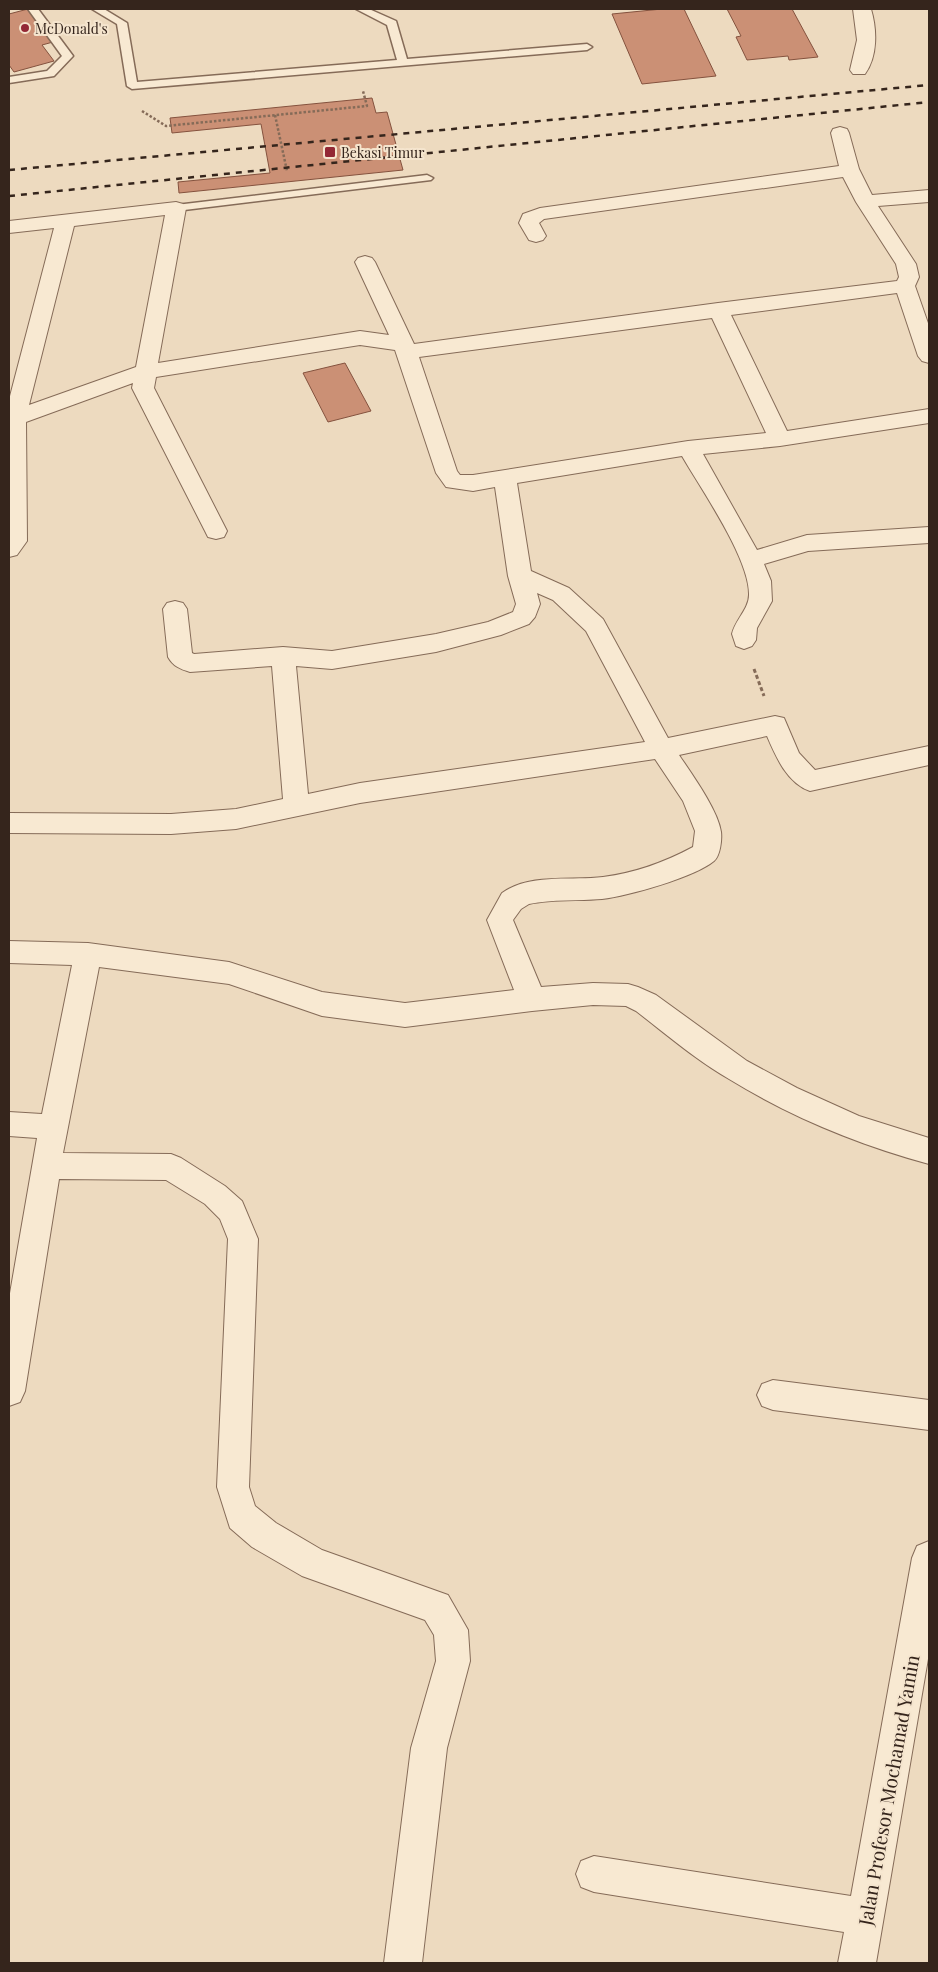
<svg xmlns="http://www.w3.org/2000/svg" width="938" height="1972" viewBox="0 0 938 1972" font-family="'Playfair Display',serif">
<rect width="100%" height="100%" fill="#eddabf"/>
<!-- building -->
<path fill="#cb9075" stroke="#84523e" d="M 28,9 L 53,42 L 42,45 L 54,61 L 14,72 L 9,65 L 9,14 Z
M 662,9 L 684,9 L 716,76 L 642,84 L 612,14 Z
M 727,9 L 792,9 L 818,57 L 789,60 L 788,56 L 747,60 L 736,37 L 741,36 Z
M 372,98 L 376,113 L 387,112 L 403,170 L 179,193 L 178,182 L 270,173 L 261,124 L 172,133 L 170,118 Z
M 345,363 L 371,411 L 328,422 L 303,373 Z"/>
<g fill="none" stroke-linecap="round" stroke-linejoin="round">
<!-- service casing -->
<g stroke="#856b58" stroke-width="3">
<path id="service" d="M 28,9 L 38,9 L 73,56 L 54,76 L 9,83 L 9,77 L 47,71 L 62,56 Z
M 92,9 L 104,9 L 127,23 L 137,82 L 397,60 L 387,25 L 356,9 L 369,9 L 396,21 L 407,59 L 587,44 L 592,47 L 587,50 L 132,89 L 127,86 L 117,24 Z
M 427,175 L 433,178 L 431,180 L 176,211 L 170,208 L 176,205 Z"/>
</g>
<!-- minor casing -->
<g stroke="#856b58" stroke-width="2">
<path id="minor" d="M 853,9 L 871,9 C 877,29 878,56 865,74 L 853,74 L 850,70 L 857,40 Z
M 840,127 L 847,129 L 849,133 L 859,169 L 872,195 L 929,190 L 929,202 L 878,206 L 916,264 L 919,277 L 915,286 L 929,326 L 929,363 L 922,361 L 918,356 L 897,293 L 731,315 L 787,431 L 929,409 L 929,423 L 780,446 L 703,454 L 757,550 L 807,535 L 929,527 L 929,543 L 808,551 L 764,564 L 771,581 L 772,601 L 757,628 L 756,640 L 752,646 L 744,649 L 736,646 L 732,634 C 735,620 749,609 749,595 C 750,559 701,489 682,456 L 517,483 L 531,571 L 569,588 L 603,619 L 668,738 L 775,716 L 784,718 L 799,753 L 815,770 L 929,746 L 929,765 L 810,791 C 787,783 776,757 767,736 L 679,755 C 691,773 718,810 721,832 C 722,840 720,856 714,861 C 695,877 628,896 602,899 C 578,901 553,899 529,904 L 521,909 L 513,920 L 541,987 L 593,983 L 628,984 L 638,987 L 656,995 L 747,1061 L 797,1088 L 859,1116 L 929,1138 L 929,1164 C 859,1145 791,1117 729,1079 C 696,1060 666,1034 636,1011 L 626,1006 L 593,1005 L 532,1011 L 405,1027 L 322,1016 L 229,984 L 99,967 L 63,1153 L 171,1154 L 181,1158 L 225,1186 L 242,1201 L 258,1239 L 249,1487 L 255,1506 L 276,1523 L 322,1550 L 448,1595 L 468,1630 L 470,1661 L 447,1748 L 422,1963 L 384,1963 L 411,1748 L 436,1661 L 434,1635 L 425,1620 L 302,1576 L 252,1547 L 230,1528 L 217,1487 L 228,1239 L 220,1219 L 205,1204 L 166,1180 L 59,1179 L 25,1391 L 20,1402 L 9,1406 L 9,1299 L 37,1138 L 9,1136 L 9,1112 L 42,1114 L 72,965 L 9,963 L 9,941 L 88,943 L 229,962 L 322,992 L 405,1003 L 514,990 L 487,920 L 502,893 C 530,873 571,881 603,877 C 635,873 665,862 693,847 L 695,831 L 683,801 L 655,759 L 360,803 L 236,829 L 171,834 L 9,833 L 9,813 L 171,814 L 236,809 L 283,799 L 272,666 L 190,672 C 180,669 173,666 168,657 L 163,609 L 167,603 L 175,601 L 183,603 L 187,609 L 192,653 L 194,654 L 283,647 L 332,651 L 436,634 L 488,622 L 513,612 L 516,604 L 508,576 L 495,487 L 473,491 L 446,487 L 436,473 L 395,350 L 360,345 L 156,377 L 154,388 L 227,531 L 224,537 L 216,539 L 208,537 L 205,531 L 132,388 L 133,383 L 26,422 L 27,541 L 17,555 L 9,557 L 9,400 L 54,228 L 9,233 L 9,221 L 176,202 L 183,204 L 186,208 L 158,363 L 360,331 L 389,335 L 355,262 L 358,258 L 365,256 L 372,258 L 375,262 L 414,344 L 718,303 L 897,281 L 899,277 L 896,264 L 856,202 L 843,177 L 544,219 L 539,223 L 546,236 L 543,240 L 536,242 L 529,240 L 519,223 L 523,214 L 540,208 L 839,166 L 831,133 L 833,129 ZM 165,215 L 136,367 L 29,405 L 74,226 ZM 712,318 L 766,433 L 688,441 L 473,475 L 460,475 L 457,471 L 419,357 ZM 537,593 L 553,600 L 586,631 L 645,742 L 360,783 L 308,794 L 296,666 L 332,669 L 436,652 L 501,635 L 529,624 L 535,617 L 540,604 Z
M 773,1380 L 929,1400 L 929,1430 L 773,1410 L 762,1406 L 757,1395 L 762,1384 Z
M 929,1541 L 929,1653 L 876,1963 L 838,1963 L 844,1932 L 594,1892 L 581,1887 L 576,1874 L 581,1861 L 594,1856 L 851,1896 L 912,1558 L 917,1546 Z"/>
</g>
<!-- path-far1 -->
<path stroke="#856b58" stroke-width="2.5" stroke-dasharray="2.5 2" stroke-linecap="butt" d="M 142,111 L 166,126 L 367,106 L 363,91
M 275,115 L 287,171"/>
<!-- path -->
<path stroke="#856b58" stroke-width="3" stroke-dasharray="4 2.5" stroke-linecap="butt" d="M 754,669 L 764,696"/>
<!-- service -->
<use href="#service" fill="#f8e9d2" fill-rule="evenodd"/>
<!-- minor -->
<use href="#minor" fill="#f8e9d2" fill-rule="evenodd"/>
<!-- rail -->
<path stroke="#35251c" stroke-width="2.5" stroke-dasharray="6 6" stroke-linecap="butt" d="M 9,170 L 929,85
M 9,196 L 929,102"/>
</g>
<!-- markers -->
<g fill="#932835" stroke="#f5e5ce" stroke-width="2">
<circle cx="25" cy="28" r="5"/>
<rect x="324" y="146" width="12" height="12" rx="2.5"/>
</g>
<g text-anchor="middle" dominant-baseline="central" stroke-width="4" stroke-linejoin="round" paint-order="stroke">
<!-- far-poi labels -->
<g font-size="14" fill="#35251c" stroke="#f5e5ce" text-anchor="start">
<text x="35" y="28">McDonald's</text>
<text x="341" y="152">Bekasi Timur</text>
</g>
<!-- near-street labels -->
<g font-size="19" fill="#35251c" stroke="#f5e5ce">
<text transform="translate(888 1790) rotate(-80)">Jalan Profesor Mochamad Yamin</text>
</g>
</g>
<!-- border -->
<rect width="938" height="1972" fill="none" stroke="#35251c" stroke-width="20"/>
</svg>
